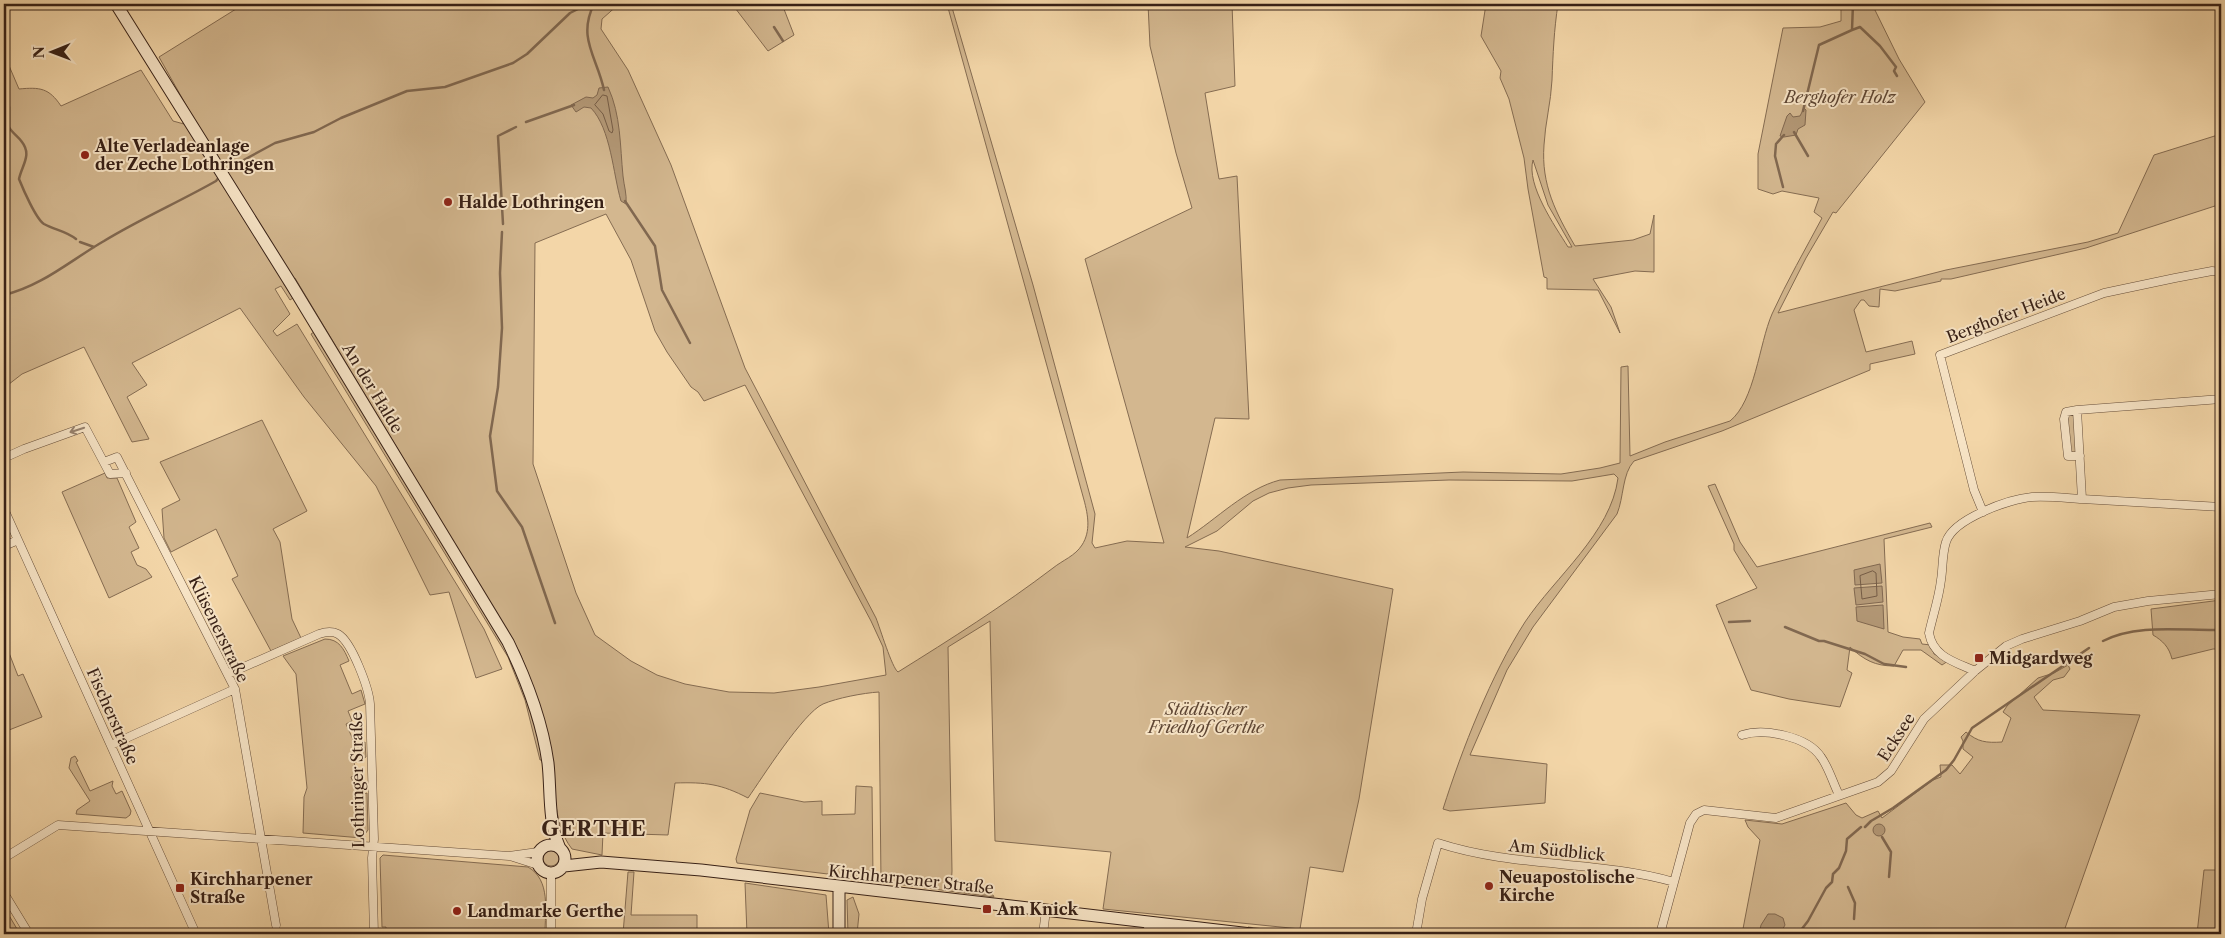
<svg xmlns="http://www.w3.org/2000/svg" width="2225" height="938" viewBox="0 0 2225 938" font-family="'Libre Caslon Text',serif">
<rect width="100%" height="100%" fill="#f3d6a8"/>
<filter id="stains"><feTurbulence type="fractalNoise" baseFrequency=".004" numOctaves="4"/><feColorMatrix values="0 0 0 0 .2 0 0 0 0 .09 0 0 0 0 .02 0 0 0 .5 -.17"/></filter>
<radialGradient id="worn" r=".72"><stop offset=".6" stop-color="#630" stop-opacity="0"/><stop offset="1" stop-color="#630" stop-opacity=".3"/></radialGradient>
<!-- green -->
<path fill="#d3b78f" stroke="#856c52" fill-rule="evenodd" d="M 244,4 L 619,4 L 602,19 L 601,29 L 628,70 L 671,165 L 745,368 L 876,618 C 880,628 892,668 898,672 C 951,639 1003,606 1053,568 C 1063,560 1075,556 1082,545 C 1091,531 1088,515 1084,500 L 947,4 L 951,4 L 1033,285 L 1095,514 L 1092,543 L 1095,548 L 1127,541 L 1164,543 L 1085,259 L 1192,208 L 1176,153 L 1150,46 L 1148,4 L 1232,4 L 1235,86 L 1205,93 L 1219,179 L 1237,176 L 1249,419 L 1215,418 L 1187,538 C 1217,519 1245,489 1280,480 L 1463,472 L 1561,474 L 1600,468 L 1620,463 L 1621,367 L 1628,366 L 1630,456 L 1665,442 L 1730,421 C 1755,401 1759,344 1772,314 C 1787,281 1805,250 1822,218 L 1814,212 L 1819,198 L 1782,191 L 1773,194 L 1758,189 L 1758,154 L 1783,28 L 1820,27 L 1841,21 L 1841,4 L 1872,4 L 1899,59 L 1925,102 L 1836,213 L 1833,212 L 1806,258 L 1778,313 L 1946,270 L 2088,242 L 2118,233 L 2154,155 L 2221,134 L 2221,204 L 2086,248 L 1951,279 L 1941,279 L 1941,281 L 1895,291 L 1880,289 L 1879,307 L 1869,306 L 1864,300 L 1861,300 L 1854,310 L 1866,352 L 1912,341 L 1915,354 L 1870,364 L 1870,370 L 1722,431 L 1634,461 C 1622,474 1624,497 1617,514 L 1533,627 L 1507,670 L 1470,755 L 1547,764 L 1545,803 L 1450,811 L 1443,809 C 1462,749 1491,675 1525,622 C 1555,577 1611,533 1618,478 L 1614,474 L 1572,481 L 1449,480 L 1311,485 L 1288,488 L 1269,493 L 1253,501 L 1217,531 L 1185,547 L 1219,551 L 1393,589 L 1359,799 L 1343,872 L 1310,867 L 1300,929 L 1103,909 L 1111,852 L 995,841 L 990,621 L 948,647 L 952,871 L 951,888 L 953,890 L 993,895 L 994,897 L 881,882 L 879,692 C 863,693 837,698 823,704 C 803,713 762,778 748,798 C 721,784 706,782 675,783 L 668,835 L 603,833 L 602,855 L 572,849 C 550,821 557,778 549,746 C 542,713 532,682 519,651 L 295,278 L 284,284 L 293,298 L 290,300 L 281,286 L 275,289 L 290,314 L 273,331 L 277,336 L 297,324 L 484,629 L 502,669 L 476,678 L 449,592 L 430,595 L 376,486 L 304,397 L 240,308 L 132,363 L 147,385 L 127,397 L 149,439 L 132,442 L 84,347 L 22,374 L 4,388 L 4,54 L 19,89 C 40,87 49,88 61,106 L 141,70 L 173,121 L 184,124 L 158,80 L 199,128 L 159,57 ZM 606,214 L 631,260 L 655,331 L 667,352 L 691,387 L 698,392 L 704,401 L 745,385 L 871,621 L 883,647 L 886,675 L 819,687 L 774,693 L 729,692 L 685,684 L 657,675 L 631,661 L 595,635 L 576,593 L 533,464 L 535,243 Z
M 732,4 L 782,4 L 794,35 L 768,51 Z
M 1486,4 L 1558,4 C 1554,30 1553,54 1552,80 C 1551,102 1545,124 1544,145 C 1541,185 1556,213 1575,246 L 1633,240 L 1650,234 L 1654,215 L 1654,272 L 1635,271 L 1593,279 L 1611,307 L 1620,333 L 1598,290 L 1547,289 L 1547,278 L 1544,277 L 1528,189 L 1524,158 L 1509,99 L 1500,78 L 1501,71 L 1481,36 ZM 1533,160 L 1548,205 L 1572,247 L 1568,247 C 1555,226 1526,185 1533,160 Z
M 314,332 L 510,656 L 537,729 L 543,760 L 540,760 L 525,700 L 508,657 L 311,334 Z
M 2070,415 L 2075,416 L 2077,452 L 2074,453 L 2070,451 L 2067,417 Z
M 262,420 L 307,511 L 273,529 L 280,542 L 292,619 L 301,638 L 271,651 L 232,579 L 238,576 L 216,529 L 171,552 L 164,538 L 162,509 L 180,500 L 160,462 Z
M 105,473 L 107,478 L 117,478 L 136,522 L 129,527 L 139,548 L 131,552 L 137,565 L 146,569 L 152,577 L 109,598 L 62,492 Z
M 1715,484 L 1740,542 L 1757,567 L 1930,523 L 1932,527 L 1884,539 L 1888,632 L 1903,637 L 1920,639 L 1922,644 L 1931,645 L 1934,654 L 1948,661 L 1942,665 L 1921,650 L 1903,650 L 1894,666 C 1875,666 1864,660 1850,647 L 1847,670 L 1852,673 L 1840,707 L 1789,699 L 1751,690 L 1716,605 L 1757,588 L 1734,550 L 1734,544 L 1708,486 Z
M 2221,600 L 2221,649 L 2213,649 L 2172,659 C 2169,647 2163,641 2153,635 L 2151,609 Z
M 325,639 C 339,639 344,649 349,661 L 340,665 L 352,694 L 361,690 L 365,704 L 348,711 L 352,721 L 346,724 L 356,746 L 365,742 L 366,757 L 354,763 L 358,774 L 351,777 L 359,796 L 367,793 L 368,830 L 362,838 L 303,833 L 304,797 L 307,788 L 296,674 L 283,656 Z
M 4,640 L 18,676 L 23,674 L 42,717 L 4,732 Z
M 2068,665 L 2070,669 L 2064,677 L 2053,680 L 2034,697 L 2043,710 L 2140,715 L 2063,934 L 1742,934 L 1760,840 L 1748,827 L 1745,820 L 1782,824 L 1846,803 L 1856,815 L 1862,818 L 1878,811 L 1882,818 L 1933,780 L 1941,777 L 1940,765 L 1952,765 L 1960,774 L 1973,757 L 1963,749 L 1963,741 L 1961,737 L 1966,732 C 1978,742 1986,743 2002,742 L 2011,718 L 2003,712 L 2007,706 L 2038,678 L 2054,673 Z
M 75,756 L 78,761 L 76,762 L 90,791 L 113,781 L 112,786 L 116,794 L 122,791 L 131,811 L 130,815 L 126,818 L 76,814 L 77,810 L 90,801 L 69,768 L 71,758 Z
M 856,786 L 872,787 L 873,878 L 871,881 L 869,879 L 737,863 L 736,859 L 750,810 L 760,793 L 804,802 L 822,801 L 822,815 L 855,814 Z
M543 858a8 8 0 1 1 16 0a8 8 0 1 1-16 0Z
M 383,855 L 528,867 C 551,880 545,911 545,934 L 386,934 L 386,927 L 382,927 L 380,858 Z
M 2204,870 L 2221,870 L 2221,934 L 2197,934 Z
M 628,872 L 634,872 L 631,915 L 697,915 L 697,934 L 717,934 L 623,934 Z
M 745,883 L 826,895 L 829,934 L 747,934 Z
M 853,897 L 859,914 L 857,934 L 848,934 L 847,900 Z
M 4,907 L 20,934 L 4,934 Z
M 1248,927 L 1305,934 L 1288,934 L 1248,930 Z"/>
<!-- water -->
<path fill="#b39876" stroke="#816850" d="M 608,87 C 621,115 620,146 623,176 C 624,186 627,194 626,204 L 621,201 C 613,174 611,129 591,108 L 584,107 L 576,112 L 571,105 L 586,97 L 593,98 L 597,95 L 599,88 Z
M 1804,108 L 1806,110 L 1805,125 L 1798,129 L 1796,135 L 1784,137 L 1780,136 L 1787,116 L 1790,113 L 1793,117 L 1800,116 Z
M 1880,564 L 1882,583 L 1855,585 L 1854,570 Z
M 1882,586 L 1883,602 L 1856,605 L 1854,588 Z
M 1883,605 L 1884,629 L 1857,621 L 1856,607 Z
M1873 830a6 6 0 1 1 12 0a6 6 0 1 1-12 0Z
M 1768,914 L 1775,914 L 1783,918 L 1785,925 L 1780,934 L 1759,934 L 1761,925 Z"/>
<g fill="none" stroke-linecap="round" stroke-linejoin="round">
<!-- shore -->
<path stroke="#755c46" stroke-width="1" d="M 603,95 L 607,96 L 613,130 L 612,133 L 609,131 L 603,114 L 595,105 Z
M 1873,571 L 1876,573 L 1877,596 L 1862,599 L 1860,576 Z"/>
<!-- stream -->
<path stroke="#816850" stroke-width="2.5" d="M 594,4 C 577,38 597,57 604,90
M 774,27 L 783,41
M 1852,30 L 1860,27 L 1880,46 L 1896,67 L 1894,71 L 1897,76
M 4,97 L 9,107 L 9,127 C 12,133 18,136 22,142 C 32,155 22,165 19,179 C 23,189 36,219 44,224 C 55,230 66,231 76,239
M 1803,111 L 1819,45 L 1852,30 L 1853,4
M 526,122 L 574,105
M 1794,132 L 1808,156
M 224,172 L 229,168 L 275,143 L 314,132 L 341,118 L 407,91 L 445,87 L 513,63 L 527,54 L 570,13 L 588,4
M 1783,187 L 1775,156 L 1776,144 L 1784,135
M 625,201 L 655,246 L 662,290 L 690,343
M 503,224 L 498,136 L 516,127
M 502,232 L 500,273 L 502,328 L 498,387 L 490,436 L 497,491 L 522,527 L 555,623
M 80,242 L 94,247
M 4,295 C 42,286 71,260 104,241 C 140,219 179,202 216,181 L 220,176
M 1729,622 L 1750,621
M 1785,627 L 1819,641 L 1824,641 L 1865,654 L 1884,664 L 1906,667
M 2103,641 C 2137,623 2184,631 2221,630
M 1865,827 L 1871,821 L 1893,808 L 1946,770 L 1954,760 L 1972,728 L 2089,648
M 1882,837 L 1891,852 L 1889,877
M 1848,887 L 1855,903 L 1854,919
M 1798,934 L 1808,921 L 1826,888 L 1832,882 L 1833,874 L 1839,868 L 1846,851 L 1847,839 L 1861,827"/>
<!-- street casing -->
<g stroke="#664e3a" stroke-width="9">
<path id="street" d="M 2221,399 L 2077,410 L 2082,499 L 2221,507
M 2077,410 L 2066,412 L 2064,419 L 2068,456 L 2080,456
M 4,458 L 24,449 L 85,427 L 110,474 L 126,473
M 104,462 L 117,457 L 235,689 L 276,925
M 4,509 L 196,934
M 1983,512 L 1974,490 L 1940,355 L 2104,293 L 2175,278 L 2212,271 L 2221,272
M 4,546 L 18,540
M 1975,671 C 1955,662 1933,657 1929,633 C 1933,615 1939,598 1941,580 C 1943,568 1942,554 1946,542 C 1953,519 2009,499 2032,497 C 2048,496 2066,498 2082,499
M 228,674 L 319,634 C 325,632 332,631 338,634 C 352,642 369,689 370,704 L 374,839 L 372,858 L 374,934
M 1742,735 C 1764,728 1807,736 1821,757 C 1829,768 1833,783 1839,795
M 111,745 L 235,689
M 513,857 L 538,865
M 4,858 L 58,825 L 509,856 L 538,852
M 551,873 L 551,934
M 4,893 L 29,934
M 1043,934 L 1046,910
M 1147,934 L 1149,923
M 1416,934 L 1422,899 L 1438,843 C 1514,868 1597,860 1674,882
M 1660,934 L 1690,823 L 1696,814 L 1704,810 L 1776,818 L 1878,782 L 1891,771 L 1924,719 L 1975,671 L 2006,646 L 2022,639 L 2080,621 L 2114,607 L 2148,601 L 2221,594"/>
</g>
<!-- secondary casing -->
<g stroke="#372016" stroke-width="13">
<path id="secondary" d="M 116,4 L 291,284 L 508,642 C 527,681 542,720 548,763 C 551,790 548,821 559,846
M537 859a14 14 0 1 1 28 0a14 14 0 1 1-28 0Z
M 564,866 L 601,862 L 701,870 L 1251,934
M 839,934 L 839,887"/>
</g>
<!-- street -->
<use href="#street" stroke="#f7e4c6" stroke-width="8"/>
<!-- secondary -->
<use href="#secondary" stroke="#f7e4c6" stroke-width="11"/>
</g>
<!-- one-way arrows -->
<defs><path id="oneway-shaft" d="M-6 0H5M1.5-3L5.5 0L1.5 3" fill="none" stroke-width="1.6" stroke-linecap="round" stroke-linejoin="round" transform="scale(1.25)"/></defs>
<use stroke="#97826e" href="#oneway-shaft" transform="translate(77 430) rotate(162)"/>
<!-- markers -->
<g fill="#8f2418" stroke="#f7e4c6" stroke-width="2">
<circle cx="85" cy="155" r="5"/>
<circle cx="448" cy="202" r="5"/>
<rect x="1974" y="653" width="10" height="10" rx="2.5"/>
<circle cx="1489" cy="886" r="5"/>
<rect x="175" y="883" width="10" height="10" rx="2.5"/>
<rect x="982" y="904" width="10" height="10" rx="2.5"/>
<circle cx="457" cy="911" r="5"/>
</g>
<g text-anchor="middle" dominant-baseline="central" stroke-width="4" stroke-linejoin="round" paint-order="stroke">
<!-- park labels -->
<g font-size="16" font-style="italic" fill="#5e4634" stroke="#f7e4c6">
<text x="1840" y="97">Berghofer Holz</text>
<text x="1206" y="709">Städtischer<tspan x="1206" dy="18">Friedhof Gerthe</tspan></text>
</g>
<!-- poi labels -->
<g font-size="16" font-weight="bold" fill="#372016" stroke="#f7e4c6" text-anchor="start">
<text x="95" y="146">Alte Verladeanlage<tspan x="95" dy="18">der Zeche Lothringen</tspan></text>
<text x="458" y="202">Halde Lothringen</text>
<text x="1989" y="658">Midgardweg</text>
<text x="1499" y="877">Neuapostolische<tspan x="1499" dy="18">Kirche</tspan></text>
<text x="190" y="879">Kirchharpener<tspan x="190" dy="18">Straße</tspan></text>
<text x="997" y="909">Am Knick</text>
<text x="467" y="911">Landmarke Gerthe</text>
</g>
<!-- street labels -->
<g font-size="16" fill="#372016" stroke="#f7e4c6">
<text transform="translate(2006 315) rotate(-21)">Berghofer Heide</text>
<text transform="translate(373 388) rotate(59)">An der Halde</text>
<text transform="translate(219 629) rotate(64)">Klüsenerstraße</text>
<text transform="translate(113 716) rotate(66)">Fischerstraße</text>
<text transform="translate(1896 737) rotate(-57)">Ecksee</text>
<text transform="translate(357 780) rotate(-91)">Lothringer Straße</text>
<text transform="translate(1557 850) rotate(6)">Am Südblick</text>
<text transform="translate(911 879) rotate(6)">Kirchharpener Straße</text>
</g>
<!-- district labels -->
<g font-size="21" font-weight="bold" letter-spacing="1" fill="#372016" stroke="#f7e4c6">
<text x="594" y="828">GERTHE</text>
</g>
</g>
<!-- margin -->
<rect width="2225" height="938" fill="none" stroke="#f3d6a8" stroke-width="20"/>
<rect x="5" y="5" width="2215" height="928" fill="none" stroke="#372016" stroke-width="2.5"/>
<rect x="10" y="10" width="2205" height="918" fill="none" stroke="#372016"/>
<!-- north arrow -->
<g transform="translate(52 52) rotate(269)" stroke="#f7e4c6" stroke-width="4" paint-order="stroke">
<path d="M0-4L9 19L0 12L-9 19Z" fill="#372016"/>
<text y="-8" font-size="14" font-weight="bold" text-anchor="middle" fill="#372016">N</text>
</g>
<rect width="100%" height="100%" filter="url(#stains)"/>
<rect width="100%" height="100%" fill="url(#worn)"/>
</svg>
